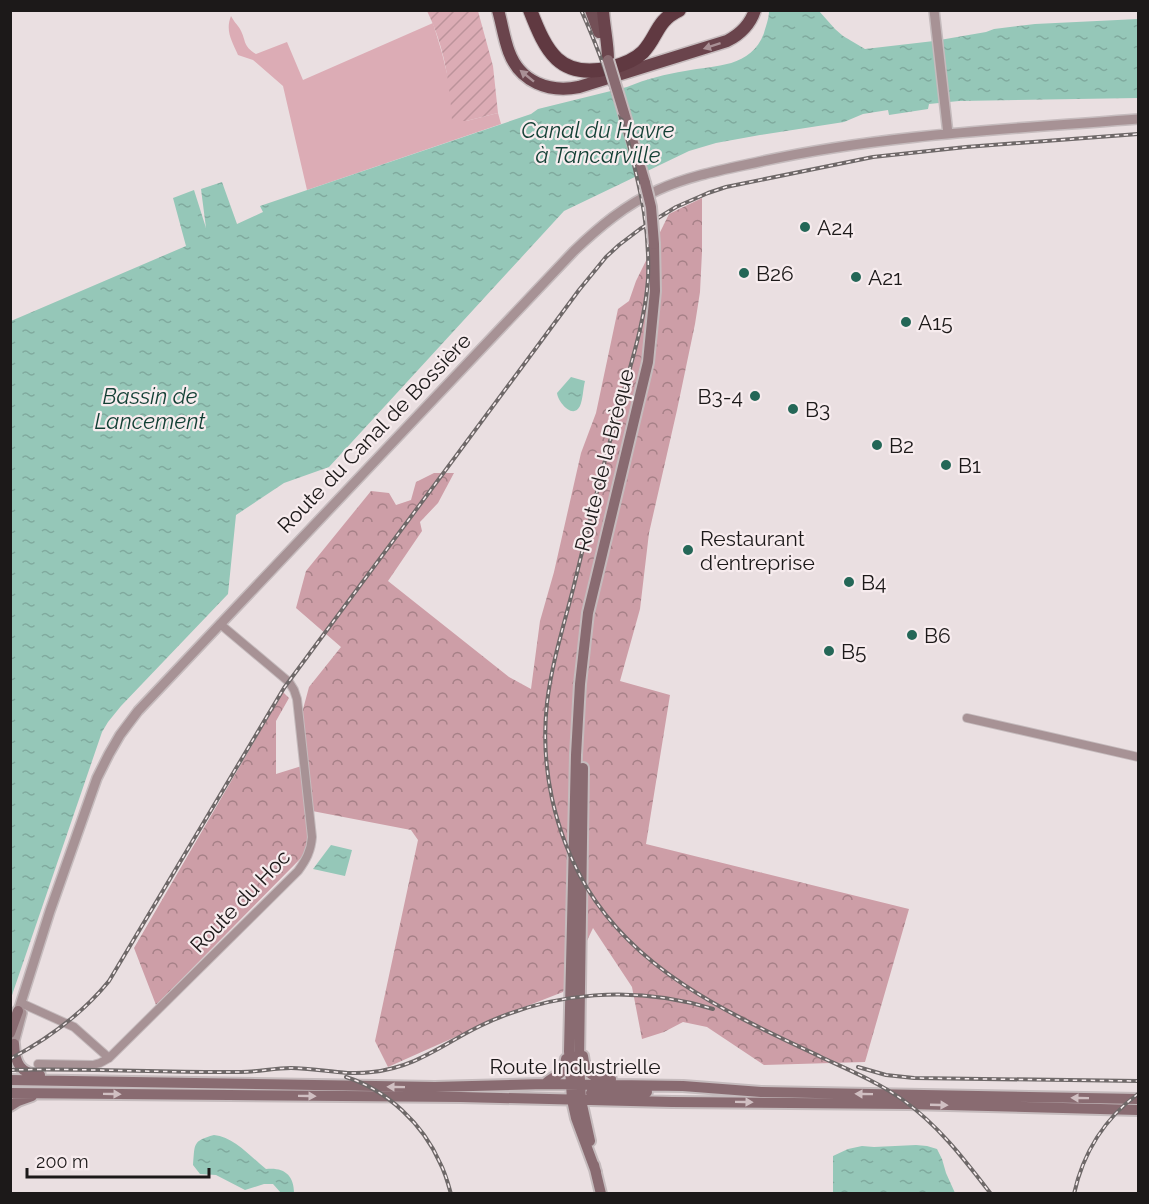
<svg xmlns="http://www.w3.org/2000/svg" width="1149" height="1204" viewBox="0 0 1149 1204" font-family="Raleway,sans-serif">
<defs>
<pattern id="forest-crowns" width="20" height="18" patternUnits="userSpaceOnUse" patternTransform="scale(1.5)"><rect width="20" height="18" fill="#cd9ea7"/><path d="M2 6a3 3 0 1 1 6 0M12 15a3 3 0 1 1 6 0" fill="none" stroke="#a68087"/></pattern>
<pattern id="garden-furrows" width="10" height="10" patternUnits="userSpaceOnUse" patternTransform="scale(1.5)"><rect width="10" height="10" fill="#dcacb5"/><path d="M-1 1l2-2M0 10L10 0M9 11l2-2" fill="none" stroke="#bc939b"/></pattern>
<pattern id="water-ripples" width="26" height="14" patternUnits="userSpaceOnUse" patternTransform="scale(1.5)"><rect width="26" height="14" fill="#95c7b8"/><path d="M2 4q2-2 4 0t4 0M15 11q2-2 4 0t4 0" fill="none" stroke="#80aa9e"/></pattern>
</defs>
<rect width="100%" height="100%" fill="#eadfe1"/>
<!-- grass -->
<path fill="#dcacb5" d="M 231,16 C 234,22 237,24 240,29 C 247,42 242,45 256,54 L 287,42 L 303,80 L 433,23 L 442,53 L 450,86 L 453,121 L 466,121 L 498,113 L 501,124 L 307,190 L 283,86 L 253,60 L 238,55 C 232,41 225,31 231,16 Z"/>
<!-- forest -->
<path fill="url(#forest-crowns)" d="M 702,198 L 702,252 L 700,292 L 695,324 L 677,410 L 649,533 L 640,609 L 620,681 L 670,695 L 646,844 L 909,909 L 865,1062 L 764,1065 L 707,1027 L 683,1022 L 664,1032 L 642,1039 L 632,987 L 593,928 L 563,992 L 509,1013 L 388,1067 L 375,1041 L 418,840 L 411,830 L 307,810 L 308,842 L 305,854 L 156,1005 L 134,948 L 283,692 L 289,698 L 276,721 L 276,774 L 308,764 L 302,713 L 309,687 L 341,647 L 296,608 L 306,571 L 371,491 L 389,493 L 396,505 L 411,500 L 416,482 L 434,473 L 454,473 L 438,503 L 420,522 L 422,531 L 388,581 L 509,677 L 531,689 L 540,621 L 554,572 L 581,453 L 596,413 L 618,309 L 629,301 L 636,281 L 669,214 Z"/>
<!-- garden -->
<path fill="url(#garden-furrows)" d="M 427,11 L 478,11 L 493,66 L 498,113 L 466,121 L 452,121 C 450,83 444,45 427,11 Z"/>
<!-- water -->
<path fill="url(#water-ripples)" d="M 769,11 L 819,11 L 835,29 L 843,36 L 865,49 L 934,41 L 986,32 L 994,29 L 1035,24 L 1138,19 L 1138,98 L 959,101 L 929,104 L 928,109 L 889,115 L 888,110 L 863,114 L 844,122 L 760,135 L 716,143 L 689,151 L 564,211 L 329,467 L 284,483 L 236,515 L 228,594 L 121,706 L 108,722 L 102,732 L 11,998 L 11,321 L 186,246 L 173,198 L 194,190 L 206,228 L 201,189 L 222,182 L 237,224 L 263,212 L 260,206 L 531,114 L 538,109 L 627,87 C 646,79 666,74 685,71 C 716,65 751,68 764,33 C 766,26 769,18 769,11 Z
M 571,377 L 585,381 C 583,389 583,399 580,406 C 573,420 558,402 557,393 Z
M 331,845 L 352,850 L 345,876 L 313,869 Z
M 214,1135 C 234,1137 251,1157 266,1169 C 284,1167 294,1175 294,1193 L 281,1193 L 273,1184 L 264,1184 L 245,1190 L 216,1175 L 200,1174 L 193,1165 C 195,1144 192,1141 214,1135 Z
M 916,1145 L 927,1146 L 937,1149 L 942,1159 L 946,1173 L 955,1193 L 833,1193 L 833,1156 L 848,1149 L 862,1146 L 874,1147 Z"/>
<g fill="none" stroke-linecap="round" stroke-linejoin="round">
<!-- minor casing -->
<g stroke="#c5bbbd" stroke-width="10">
<path id="minor" d="M 967,718 L 1138,757
M 21,1003 L 74,1027 L 109,1058
M 38,1064 L 93,1065 L 100,1063 L 109,1058 L 298,871 C 306,860 311,851 312,837 L 297,699 L 294,690 L 289,682 L 220,624"/>
</g>
<!-- tertiary casing -->
<g stroke="#c5bbbd" stroke-width="12">
<path id="tertiary" d="M 934,10 L 948,134
M 16,1018 L 50,911 L 97,778 L 109,754 L 120,735 L 138,711 L 574,251 C 599,227 625,205 658,190 C 691,175 727,169 763,161 C 886,134 1013,129 1138,119
M 10,1058 L 22,1013"/>
</g>
<!-- secondary casing -->
<g stroke="#c5bbbd" stroke-width="14">
<path id="secondary" d="M 624,113 L 645,183
M 583,768 L 579,1061 L 581,1100 L 590,1141
M 10,1033 L 18,1011
M 14,1044 C 15,1063 20,1074 40,1075
M 583,1056 C 585,1075 594,1078 611,1079
M 10,1080 L 435,1087 L 545,1084 L 683,1086 L 761,1092 L 1138,1099
M 545,1084 C 555,1074 564,1077 566,1059
M 10,1093 L 461,1097 L 672,1102 L 908,1104 L 1138,1110
M 591,1093 L 647,1092
M 10,1106 L 18,1101 L 32,1096
M 594,1165 L 601,1194
M 596,1172 L 576,1118 L 572,1100 L 569,1051 L 576,755 L 580,684 L 588,613 L 648,362 L 655,291 L 654,244"/>
</g>
<!-- primary casing -->
<g stroke="#c5bbbd" stroke-width="15">
<path id="primary" d="M 591,10 L 599,32"/>
</g>
<!-- trunk casing -->
<g stroke="#c5bbbd" stroke-width="15">
<path id="trunk" d="M 498,10 C 502,24 504,39 509,52 C 520,82 549,93 579,87 L 727,41 C 741,34 750,25 755,10
M 603,10 C 604,27 608,43 608,60"/>
</g>
<!-- motorway casing -->
<g stroke="#c5bbbd" stroke-width="16">
<path id="motorway" d="M 530,10 C 546,51 559,80 610,68 C 622,65 634,61 643,52 C 658,36 656,21 679,10"/>
</g>
<!-- minor -->
<use href="#minor" stroke="#a79295" stroke-width="8"/>
<!-- tertiary -->
<use href="#tertiary" stroke="#a79295" stroke-width="9"/>
<!-- secondary -->
<use href="#secondary" stroke="#896b71" stroke-width="10"/>
<!-- primary -->
<use href="#primary" stroke="#735057" stroke-width="12"/>
<!-- trunk -->
<use href="#trunk" stroke="#6a444c" stroke-width="12"/>
<!-- motorway -->
<use href="#motorway" stroke="#603941" stroke-width="14"/>
<!-- rail casing -->
<g stroke="#6e6868" stroke-width="4">
<path id="rail" d="M 581,10 C 601,54 616,99 629,145 C 641,192 650,229 648,279 C 645,321 631,363 620,404 C 604,462 590,519 576,577 C 566,619 552,660 547,703 C 540,767 554,832 587,888 C 640,975 733,1015 821,1057 C 849,1070 878,1082 903,1100 C 939,1126 964,1159 991,1194
M 10,1059 C 48,1039 82,1014 109,981 L 284,688 L 579,290 L 606,257 L 619,245 L 640,229 L 676,207 L 708,193 L 726,187 L 873,157 L 966,147 L 1138,134
M 858,1067 L 886,1075 L 914,1078 L 1138,1081
M 10,1070 C 87,1068 164,1073 241,1072 C 258,1072 274,1068 291,1068 C 318,1068 345,1076 372,1072 C 417,1067 441,1045 480,1026 C 552,991 636,985 713,1009
M 346,1077 C 387,1090 423,1124 440,1163 C 445,1172 448,1183 451,1194
M 1074,1194 C 1083,1153 1105,1118 1138,1094"/>
</g>
<!-- rail -->
<use href="#rail" stroke="#f7ecee" stroke-width="1.5" stroke-dasharray="4.5" stroke-linecap="butt"/>
<!-- secondary-bridge casing -->
<g stroke="#c5bbbd" stroke-width="14" stroke-linecap="butt">
<path id="secondary-bridge" d="M 608,60 L 624,113
M 645,183 L 651,207 L 654,244"/>
</g>
<!-- secondary-bridge -->
<use href="#secondary-bridge" stroke="#896b71" stroke-width="10"/>
</g>
<!-- one-way arrows -->
<defs><path id="oneway-solid" d="M-6-.8H1V-3.2L6.5 0L1 3.2V.8H-6Z" transform="scale(1.5)"/></defs>
<g fill="#a99095">
<use href="#oneway-solid" transform="translate(712 46) rotate(162)"/>
<use href="#oneway-solid" transform="translate(527 76) rotate(-141)"/>
</g>
<g fill="#d0bfc2">
<use href="#oneway-solid" transform="translate(396 1087) rotate(-179)"/>
<use href="#oneway-solid" transform="translate(112 1094) rotate(1)"/>
<use href="#oneway-solid" transform="translate(864 1094) rotate(-179)"/>
<use href="#oneway-solid" transform="translate(307 1096) rotate(1)"/>
<use href="#oneway-solid" transform="translate(1080 1098) rotate(-179)"/>
<use href="#oneway-solid" transform="translate(744 1102) rotate(1)"/>
<use href="#oneway-solid" transform="translate(939 1105) rotate(2)"/>
</g>
<!-- markers -->
<g fill="#246757" stroke="#f7ecee" stroke-width="2">
<circle cx="805" cy="227" r="6"/>
<circle cx="744" cy="273" r="6"/>
<circle cx="856" cy="277" r="6"/>
<circle cx="906" cy="322" r="6"/>
<circle cx="755" cy="396" r="6"/>
<circle cx="793" cy="409" r="6"/>
<circle cx="877" cy="445" r="6"/>
<circle cx="946" cy="465" r="6"/>
<circle cx="688" cy="550" r="6"/>
<circle cx="849" cy="582" r="6"/>
<circle cx="912" cy="635" r="6"/>
<circle cx="829" cy="651" r="6"/>
</g>
<g text-anchor="middle" dominant-baseline="central" stroke-width="4.5" stroke-linejoin="round" paint-order="stroke">
<!-- poi labels -->
<g font-size="21" fill="#1c1919" stroke="#f7ecee" text-anchor="start">
<text x="817" y="227">A24</text>
<text x="756" y="273">B26</text>
<text x="868" y="277">A21</text>
<text x="918" y="322">A15</text>
<text x="743" y="396" text-anchor="end">B3-4</text>
<text x="805" y="409">B3</text>
<text x="889" y="445">B2</text>
<text x="958" y="465">B1</text>
<text x="700" y="538">Restaurant<tspan x="700" dy="24">d'entreprise</tspan></text>
<text x="861" y="582">B4</text>
<text x="924" y="635">B6</text>
<text x="841" y="651">B5</text>
</g>
<!-- street labels -->
<g font-size="21" fill="#1c1919" stroke="#f7ecee">
<text transform="translate(374 433) rotate(-46)">Route du Canal de Bossière</text>
<text transform="translate(604 460) rotate(-76)">Route de la Brèque</text>
<text transform="translate(240 901) rotate(-46)">Route du Hoc</text>
<text x="575" y="1066">Route Industrielle</text>
</g>
<!-- water labels -->
<g font-size="22" font-style="italic" fill="#123f34" stroke="#f7ecee">
<text x="598" y="130">Canal du Havre<tspan x="598" dy="25">à Tancarville</tspan></text>
<text x="150" y="396">Bassin de<tspan x="150" dy="25">Lancement</tspan></text>
</g>
</g>
<!-- border -->
<rect width="1149" height="1204" fill="none" stroke="#1c1919" stroke-width="24"/>
<!-- scale -->
<path d="M27 1168v9h182v-9" fill="none" stroke="#1c1919" stroke-width="3"/>
<text x="36" y="1168" font-size="18" fill="#1c1919" stroke="#f7ecee" stroke-width="4.5" paint-order="stroke">200 m</text>
</svg>
